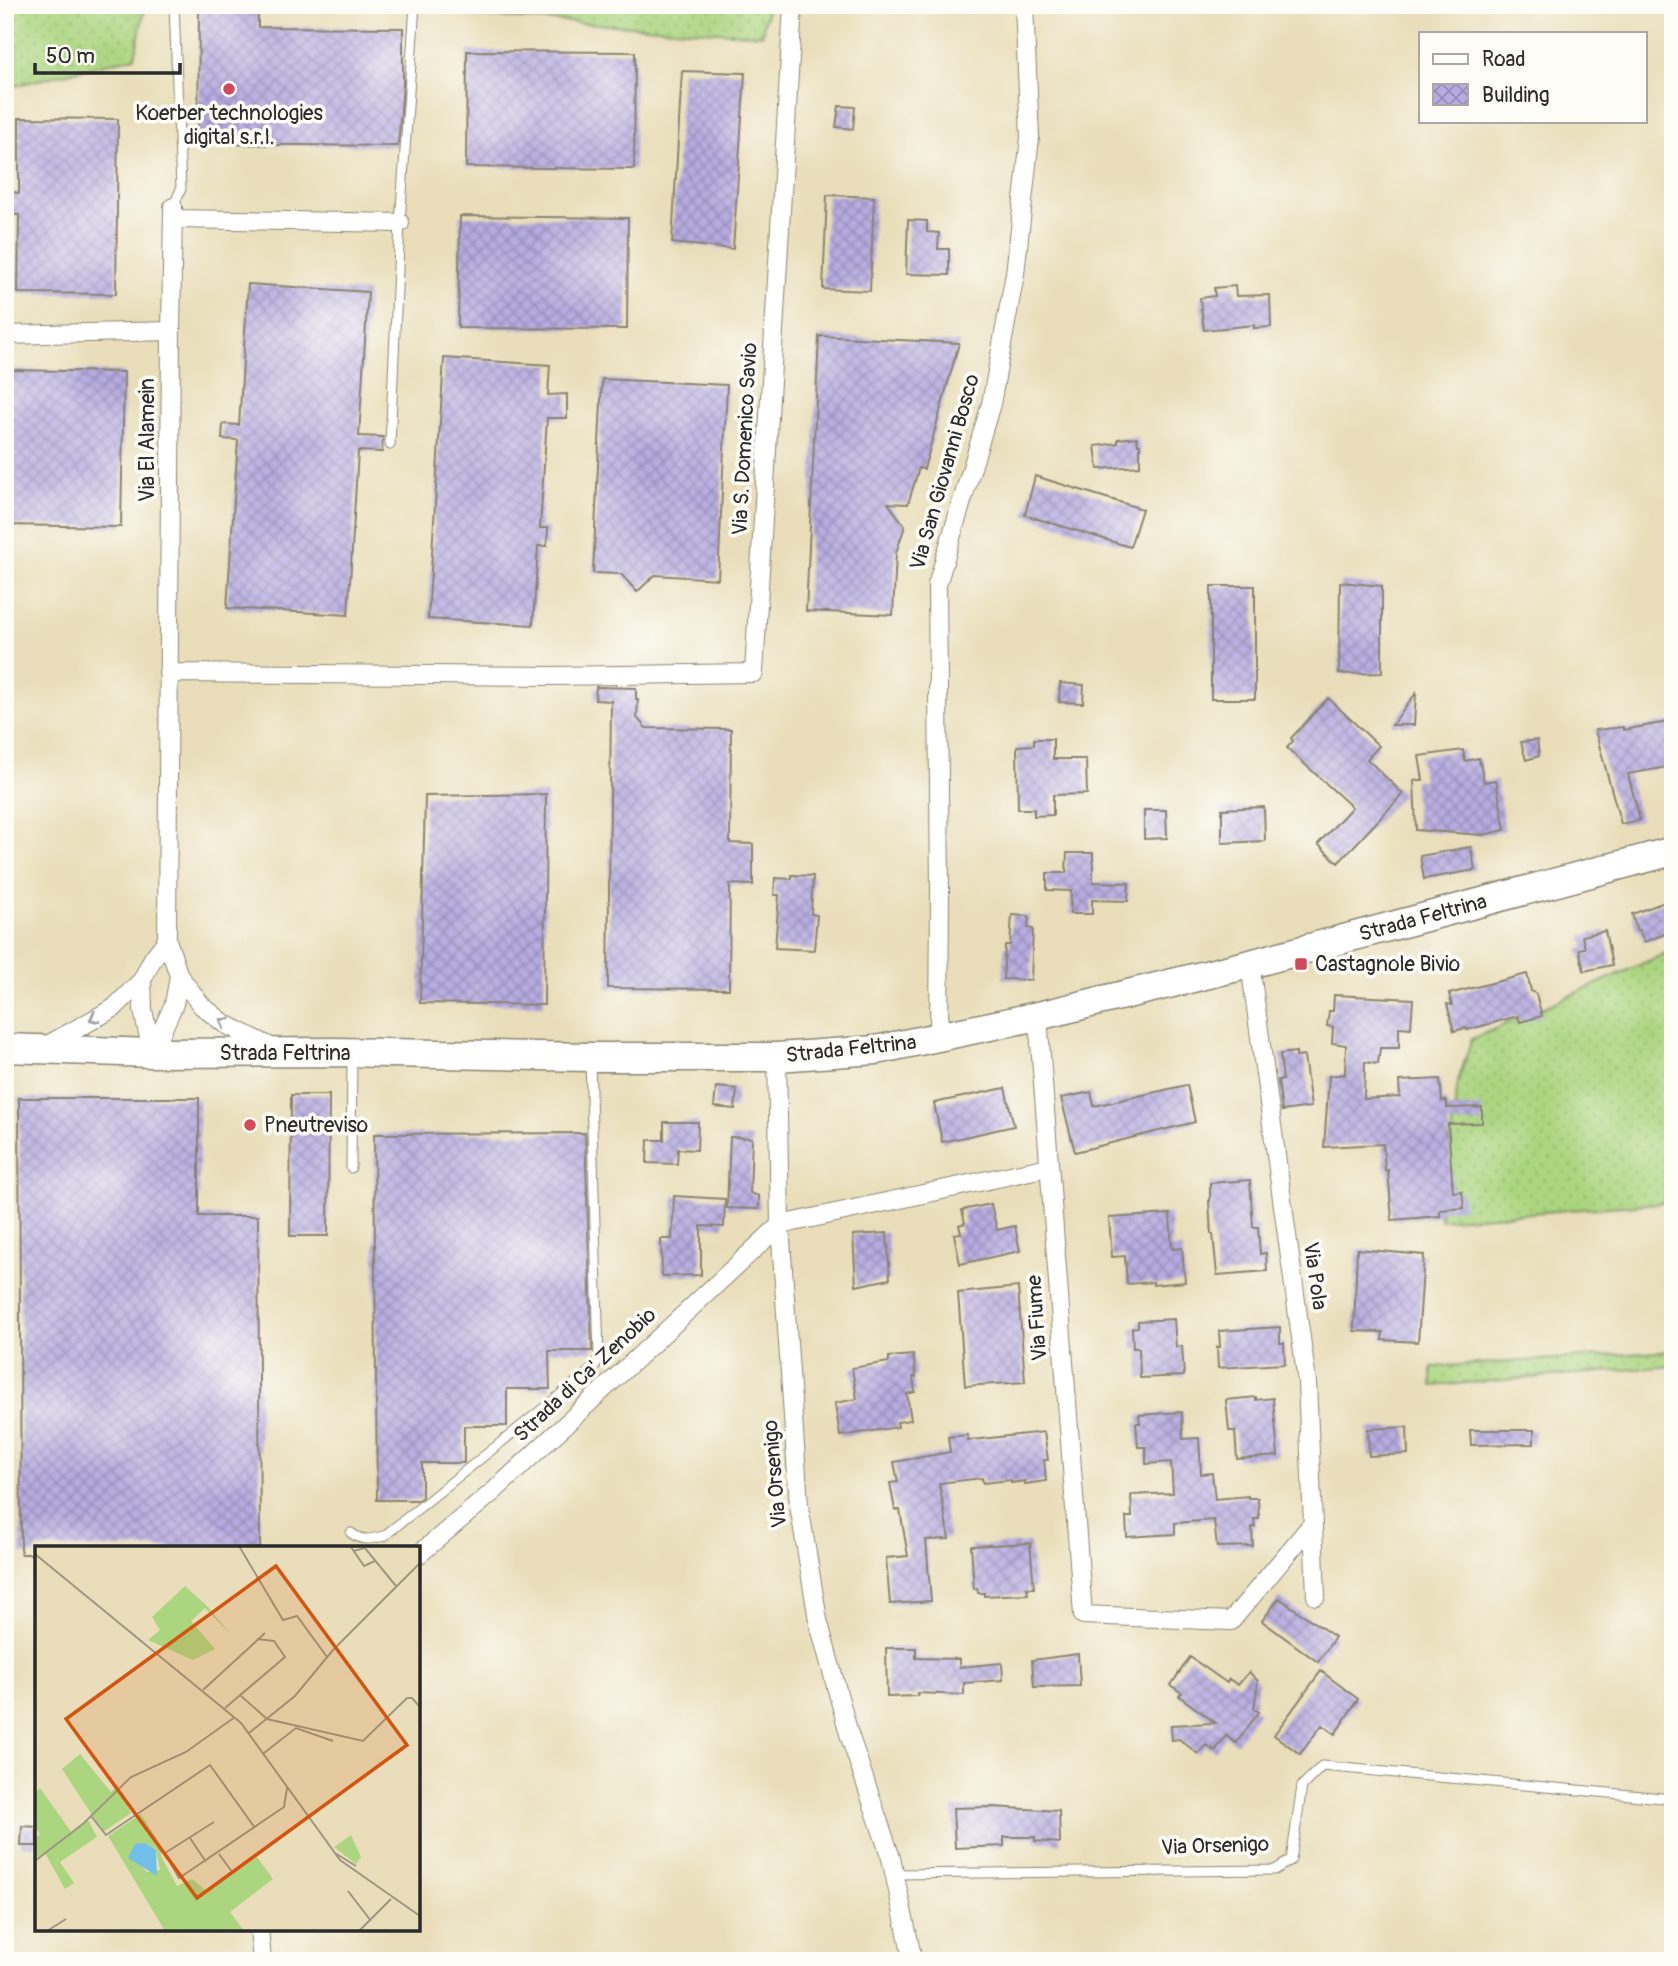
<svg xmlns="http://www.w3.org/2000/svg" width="1678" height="1966" viewBox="0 0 1678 1966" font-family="Pangolin,sans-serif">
<defs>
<pattern id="grass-dots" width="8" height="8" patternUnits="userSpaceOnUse" patternTransform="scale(1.75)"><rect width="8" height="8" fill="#acd580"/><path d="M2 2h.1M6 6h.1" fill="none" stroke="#94b76f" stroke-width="1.8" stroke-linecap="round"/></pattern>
<pattern id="building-cross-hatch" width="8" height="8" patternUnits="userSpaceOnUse" patternTransform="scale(1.75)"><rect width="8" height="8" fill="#b7ace1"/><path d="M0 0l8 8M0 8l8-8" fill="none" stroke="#958cb7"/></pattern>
</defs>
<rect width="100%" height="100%" fill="#fdfcf7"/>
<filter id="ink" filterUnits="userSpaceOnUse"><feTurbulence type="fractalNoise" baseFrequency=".0143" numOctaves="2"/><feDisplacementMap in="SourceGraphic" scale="14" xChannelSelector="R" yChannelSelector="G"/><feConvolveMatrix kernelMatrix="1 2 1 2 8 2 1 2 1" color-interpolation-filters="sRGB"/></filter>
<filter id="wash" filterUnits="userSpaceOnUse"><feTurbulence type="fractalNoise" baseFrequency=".00686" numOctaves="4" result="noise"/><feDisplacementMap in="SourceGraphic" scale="28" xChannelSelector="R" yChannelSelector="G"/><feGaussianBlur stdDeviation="1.57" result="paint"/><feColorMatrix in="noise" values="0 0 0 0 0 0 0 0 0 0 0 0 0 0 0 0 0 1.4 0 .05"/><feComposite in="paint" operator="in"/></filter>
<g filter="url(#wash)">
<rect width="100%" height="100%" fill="#e9deb9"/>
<!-- grass -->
<path fill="url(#grass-dots)" stroke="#6c8056" stroke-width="2" d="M 5,5 L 145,5 L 135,57 L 5,88 Z
M 461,5 L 768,5 L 762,35 L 468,15 Z
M 1673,950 L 1673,1202 L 1440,1220 L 1458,1081 L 1472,1039 Z
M 1673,1351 L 1673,1366 L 1432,1386 L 1432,1367 Z"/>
<g id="blocks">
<!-- building -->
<path fill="url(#building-cross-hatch)" d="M 199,5 L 258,5 L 258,27 L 403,28 L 403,84 L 398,146 L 198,144 Z
M 467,51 L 635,52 L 634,169 L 466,167 Z
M 682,71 L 745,73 L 733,249 L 672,243 Z
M 839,106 L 855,107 L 853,129 L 836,127 Z
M 19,118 L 118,119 L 116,294 L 18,293 L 19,215 L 11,215 L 12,192 L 19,193 Z
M 827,195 L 874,197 L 870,291 L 823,289 Z
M 460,216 L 628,218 L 627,329 L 458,328 Z
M 908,220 L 927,221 L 927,232 L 939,233 L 938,249 L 949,249 L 949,275 L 906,274 Z
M 248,284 L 368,292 L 359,436 L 383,437 L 382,452 L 358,451 L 348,615 L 227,608 L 238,440 L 222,439 L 223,424 L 239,425 Z
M 1235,286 L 1236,296 L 1270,295 L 1271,327 L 1254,328 L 1254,325 L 1204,330 L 1200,298 L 1215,296 L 1214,288 Z
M 819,336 L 959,343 L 924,469 L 919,468 L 908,504 L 888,503 L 905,526 L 896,553 L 893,615 L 806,611 Z
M 444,358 L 550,365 L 548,395 L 567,394 L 567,418 L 547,418 L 540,528 L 548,528 L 547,546 L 538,546 L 533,625 L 428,619 Z
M 8,370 L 124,372 L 121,527 L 5,525 Z
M 602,379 L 727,385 L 718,579 L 655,575 L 637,592 L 621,574 L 593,573 Z
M 1137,437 L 1138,444 L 1140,444 L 1140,466 L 1098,469 L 1095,446 L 1118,443 L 1118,439 Z
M 1035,476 L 1142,509 L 1130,547 L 1025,515 Z
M 1340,582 L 1382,586 L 1382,673 L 1339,674 Z
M 1211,586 L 1255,586 L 1255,699 L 1211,699 Z
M 1060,683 L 1084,685 L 1083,703 L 1059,702 Z
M 596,687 L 636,688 L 636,699 L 638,699 L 637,718 L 646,728 L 731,729 L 730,843 L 753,844 L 753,885 L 730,884 L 729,989 L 608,988 L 611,701 L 595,700 Z
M 1416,693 L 1414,725 L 1392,725 Z
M 1328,698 L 1379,746 L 1367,759 L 1403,794 L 1338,863 L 1318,844 L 1352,807 L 1287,748 L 1293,741 L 1291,738 Z
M 1673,721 L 1673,766 L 1628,774 L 1640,820 L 1621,824 L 1595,730 L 1623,727 L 1623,730 Z
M 1034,739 L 1053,739 L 1053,759 L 1086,759 L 1087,794 L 1053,795 L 1053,815 L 1034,816 L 1034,809 L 1018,809 L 1017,746 L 1034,745 Z
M 1537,740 L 1539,756 L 1526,760 L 1521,742 Z
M 1463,750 L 1465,761 L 1479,758 L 1484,782 L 1496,780 L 1505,830 L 1483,835 L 1416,830 L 1414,780 L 1423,780 L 1419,756 Z
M 546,794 L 544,1005 L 420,1003 L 425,796 Z
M 1264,807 L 1265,841 L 1222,843 L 1222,809 Z
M 1144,810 L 1166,810 L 1167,838 L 1144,839 Z
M 1471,847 L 1475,870 L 1424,879 L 1420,856 Z
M 1067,853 L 1093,853 L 1093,882 L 1129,883 L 1128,901 L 1092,900 L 1092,914 L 1070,914 L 1071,891 L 1047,890 L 1047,873 L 1066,873 Z
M 792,875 L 813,876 L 811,914 L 817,915 L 814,950 L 775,948 L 779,895 L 774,895 L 775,878 L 792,879 Z
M 1673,899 L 1673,931 L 1644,942 L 1639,930 L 1637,931 L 1632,914 Z
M 1012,915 L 1029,916 L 1028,928 L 1033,929 L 1031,980 L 1003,979 L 1005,945 L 1010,945 Z
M 1605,931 L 1612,965 L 1584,971 L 1579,949 L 1585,948 L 1582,936 Z
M 1527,974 L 1531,991 L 1536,994 L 1542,1016 L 1520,1022 L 1518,1016 L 1467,1030 L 1466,1028 L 1454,1031 L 1447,1004 L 1452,1005 L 1449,994 Z
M 1334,995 L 1413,999 L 1411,1028 L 1399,1027 L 1399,1048 L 1380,1048 L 1378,1064 L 1365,1062 L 1364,1099 L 1400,1097 L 1399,1081 L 1440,1079 L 1442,1101 L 1447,1101 L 1447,1108 L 1482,1107 L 1482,1123 L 1448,1124 L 1453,1192 L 1462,1191 L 1464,1208 L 1440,1210 L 1440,1216 L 1392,1220 L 1388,1170 L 1385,1171 L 1383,1144 L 1324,1147 L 1329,1076 L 1345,1074 L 1346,1045 L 1332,1043 L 1333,1027 L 1327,1026 L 1329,1011 L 1333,1011 Z
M 1296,1052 L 1296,1057 L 1304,1056 L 1311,1107 L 1282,1111 L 1278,1080 L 1283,1080 L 1280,1054 Z
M 1187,1085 L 1195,1122 L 1075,1152 L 1061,1098 L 1091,1092 L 1094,1106 Z
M 716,1087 L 737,1089 L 735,1109 L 714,1107 Z
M 1005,1088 L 1014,1126 L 942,1142 L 934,1103 Z
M 291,1095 L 329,1095 L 328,1236 L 290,1236 Z
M 19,1098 L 199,1098 L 199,1216 L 258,1216 L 260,1548 L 37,1548 L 37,1554 L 21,1554 Z
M 664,1122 L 698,1122 L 697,1150 L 678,1149 L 677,1164 L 647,1163 L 648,1140 L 664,1140 Z
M 585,1133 L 592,1351 L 549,1351 L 550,1389 L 507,1389 L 507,1426 L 464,1426 L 464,1463 L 422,1463 L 422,1497 L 418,1500 L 377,1500 L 374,1134 Z
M 730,1137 L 752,1138 L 750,1193 L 759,1196 L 759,1209 L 727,1208 Z
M 1250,1180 L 1253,1227 L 1258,1227 L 1260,1254 L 1266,1253 L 1267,1271 L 1217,1275 L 1213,1234 L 1211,1234 L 1209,1201 L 1210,1201 L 1210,1183 Z
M 674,1196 L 725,1199 L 724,1227 L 701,1226 L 701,1275 L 662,1276 L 661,1239 L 672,1239 Z
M 991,1204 L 997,1230 L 1015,1226 L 1020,1251 L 960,1264 L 954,1234 L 961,1233 L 959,1225 L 965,1223 L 962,1210 Z
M 1170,1214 L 1172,1249 L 1182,1248 L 1185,1282 L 1153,1285 L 1153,1282 L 1127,1284 L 1125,1256 L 1112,1257 L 1109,1218 Z
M 887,1233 L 890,1279 L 856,1286 L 853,1235 Z
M 1357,1249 L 1424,1255 L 1418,1342 L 1382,1340 L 1383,1332 L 1354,1331 Z
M 1018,1287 L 1025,1382 L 965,1386 L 958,1293 Z
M 1174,1319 L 1176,1347 L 1182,1346 L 1184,1376 L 1140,1378 L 1139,1348 L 1133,1348 L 1132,1328 L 1138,1327 L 1138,1321 Z
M 1280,1327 L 1280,1343 L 1284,1343 L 1285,1364 L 1218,1368 L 1217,1347 L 1220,1347 L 1219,1331 Z
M 913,1355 L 916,1377 L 913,1377 L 915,1392 L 907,1394 L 911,1420 L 897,1422 L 898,1427 L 840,1436 L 835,1403 L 857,1399 L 852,1368 L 889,1362 L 889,1357 Z
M 1256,1397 L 1256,1400 L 1273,1398 L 1278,1456 L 1237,1459 L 1235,1431 L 1229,1431 L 1226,1400 Z
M 1182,1412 L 1183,1439 L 1199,1438 L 1201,1474 L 1212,1473 L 1215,1499 L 1248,1496 L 1248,1498 L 1258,1498 L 1259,1519 L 1254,1519 L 1255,1527 L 1252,1527 L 1253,1546 L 1217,1547 L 1214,1520 L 1175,1523 L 1175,1534 L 1127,1537 L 1126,1517 L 1132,1517 L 1131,1495 L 1173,1493 L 1171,1462 L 1146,1464 L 1146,1447 L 1138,1447 L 1136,1423 L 1140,1423 L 1139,1415 Z
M 1407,1427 L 1408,1454 L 1369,1456 L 1368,1429 Z
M 1470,1430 L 1534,1430 L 1534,1444 L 1471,1445 Z
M 1044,1432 L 1048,1460 L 1044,1460 L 1046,1481 L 1025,1484 L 1025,1481 L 1011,1483 L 1011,1480 L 983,1483 L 982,1478 L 939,1483 L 949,1539 L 926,1540 L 931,1601 L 890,1604 L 886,1558 L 908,1556 L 900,1510 L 895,1510 L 890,1483 L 898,1482 L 894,1462 L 950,1452 L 948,1437 L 968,1435 L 968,1440 L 981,1439 Z
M 1030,1543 L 1034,1588 L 1027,1588 L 1028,1594 L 984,1596 L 984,1593 L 978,1593 L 977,1588 L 974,1589 L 971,1546 Z
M 1279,1598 L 1335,1637 L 1318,1662 L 1262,1621 Z
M 886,1648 L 916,1648 L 916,1658 L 959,1659 L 959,1667 L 1002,1663 L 1003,1680 L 964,1683 L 964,1695 L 917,1693 L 917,1696 L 887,1697 Z
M 1078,1654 L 1080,1686 L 1034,1687 L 1032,1660 Z
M 1190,1657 L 1227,1683 L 1229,1679 L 1238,1685 L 1249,1672 L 1258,1681 L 1254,1709 L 1259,1712 L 1236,1743 L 1226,1736 L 1215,1751 L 1206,1745 L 1198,1754 L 1179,1739 L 1172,1740 L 1171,1725 L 1216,1723 L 1179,1696 L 1182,1693 L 1171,1685 Z
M 1321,1671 L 1358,1699 L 1335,1734 L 1322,1725 L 1300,1754 L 1274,1735 Z
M 992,1807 L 1059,1811 L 1060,1843 L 1035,1841 L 1035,1837 L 1004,1837 L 1004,1846 L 955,1848 L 953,1808 Z
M 22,1826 L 37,1827 L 37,1846 L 21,1846 Z"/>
</g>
</g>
<g filter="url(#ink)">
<use href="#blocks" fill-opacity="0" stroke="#8a8472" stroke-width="2"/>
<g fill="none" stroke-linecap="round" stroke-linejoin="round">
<!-- service casing -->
<g stroke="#8a8472" stroke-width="11">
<path id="service" d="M 173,207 L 181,189 L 174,5
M 390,445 L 400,223 L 415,5
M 351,1168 L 352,1055
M 351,1533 C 363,1542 371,1539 384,1536 L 595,1367 L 599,1356 L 590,1060
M 894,1874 L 1275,1870 L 1291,1860 L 1302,1786 L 1322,1766 L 1673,1799"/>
</g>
<!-- minor casing -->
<g stroke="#8a8472" stroke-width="20">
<path id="minor" d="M 173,207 L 171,331 L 167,940 L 179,976 L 202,1006 L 225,1024 L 273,1048
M 173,219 L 400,223
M 5,335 L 171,331
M 168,673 L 552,676 L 754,673 L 793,5
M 1250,964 L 1307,1382 L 1316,1596
M 142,980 L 143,1010 L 152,1053
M 1038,1016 L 1083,1615 L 1231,1621 L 1313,1523
M 939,1038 L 940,890 L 937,585 L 991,404 L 1015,274 L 1030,137 L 1024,5
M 44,1047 L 114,1008 L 142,980 L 153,958 L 167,940
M 152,1053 L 174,1004 L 179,976
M 777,1057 L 780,1225 L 799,1505 L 818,1620 L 849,1734 L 891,1858 L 913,1961
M 418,1555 L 494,1491 L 780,1225 L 1048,1167
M 259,1929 L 262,1961"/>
</g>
<!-- primary casing -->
<g stroke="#8a8472" stroke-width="31">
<path id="primary" d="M 5,1048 L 152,1053 L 336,1052 L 590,1057 L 777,1057 L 876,1050 L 1038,1016 L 1250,964 L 1673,851"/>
</g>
<!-- service -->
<use href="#service" stroke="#fff" stroke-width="9"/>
<!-- minor -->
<use href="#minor" stroke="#fff" stroke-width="18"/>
<!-- primary -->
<use href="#primary" stroke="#fff" stroke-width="28"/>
</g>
<!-- one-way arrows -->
<defs><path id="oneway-chevron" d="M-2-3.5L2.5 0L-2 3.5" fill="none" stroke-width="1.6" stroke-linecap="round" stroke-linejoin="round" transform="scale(1.75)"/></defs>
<g stroke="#a0a0a0">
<use href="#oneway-chevron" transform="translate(94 1018) rotate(153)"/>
<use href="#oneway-chevron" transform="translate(224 1022) rotate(-147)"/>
</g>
</g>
<!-- markers -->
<g fill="#d1495b" stroke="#fdfcf7" stroke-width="2.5">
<circle cx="229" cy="89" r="7"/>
<rect x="1294" y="957" width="14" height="14" rx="3.5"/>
<circle cx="250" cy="1125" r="7"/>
</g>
<g text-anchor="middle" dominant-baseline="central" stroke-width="7" stroke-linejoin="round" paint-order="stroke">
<!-- poi labels -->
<g font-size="21" fill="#2b2b2b" stroke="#fdfcf7" text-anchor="start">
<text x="229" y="113" text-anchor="middle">Koerber technologies<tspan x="229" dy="24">digital s.r.l.</tspan></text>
<text x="1315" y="964">Castagnole Bivio</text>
<text x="264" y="1125">Pneutreviso</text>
</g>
<!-- street labels -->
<g font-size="21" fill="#2b2b2b" stroke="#fdfcf7">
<text transform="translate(745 439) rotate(-87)">Via S. Domenico Savio</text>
<text transform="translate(147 440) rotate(-90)">Via El Alamein</text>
<text transform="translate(945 472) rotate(-74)">Via San Giovanni Bosco</text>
<text transform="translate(1423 918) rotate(-15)">Strada Feltrina</text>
<text transform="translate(851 1049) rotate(-6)">Strada Feltrina</text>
<text x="285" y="1053">Strada Feltrina</text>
<text transform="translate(1315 1276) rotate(82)">Via Pola</text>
<text transform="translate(1037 1318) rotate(-94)">Via Fiume</text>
<text transform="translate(585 1375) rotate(-43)">Strada di Ca' Zenobio</text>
<text transform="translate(775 1474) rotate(-95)">Via Orsenigo</text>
<text transform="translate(1215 1846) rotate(-2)">Via Orsenigo</text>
</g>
</g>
<!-- overview -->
<g transform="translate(35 1546)">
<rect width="385" height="385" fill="#e9deb9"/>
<path d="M 150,40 L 171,59 L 198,91 L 170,62 L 156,75 L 180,103 L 158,114 L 113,94 L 125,84 L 117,71 ZM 45,208 L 76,246 L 82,240 L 96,267 L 68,286 L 27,223 ZM 5,242 L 37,287 L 53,274 L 62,291 L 25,316 L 39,337 L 30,343 L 10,307 L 0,313 L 0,293 L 5,288 L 0,281 L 0,247 ZM 106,268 L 127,301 L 126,310 L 142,340 L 157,333 L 172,345 L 222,311 L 238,333 L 195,366 L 209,385 L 130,385 L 73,290 ZM 110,297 L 121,304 L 125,324 L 112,326 L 104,318 ZM 316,289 L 326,311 L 321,318 L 299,301 Z" fill="#acd580" fill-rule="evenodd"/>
<path d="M 110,297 L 121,304 L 122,330 L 93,312 L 100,298 Z" fill="#72bfec"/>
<path fill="none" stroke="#9d9680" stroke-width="2" d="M 204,0 L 248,74 L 262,70 L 292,111M 316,1 L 329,20 L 340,15M 318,5 L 330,2 L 361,40M 0,8 L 206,177 L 305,314 L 385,370M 168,144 L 230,87M 205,149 L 232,173 L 328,195 L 372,152 L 377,152 L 385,161M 190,162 L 250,111 L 239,95 L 222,93M 214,187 L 260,150 L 298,104 L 385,17M 229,207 L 261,182 L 298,195M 56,270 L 71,289 L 175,219 L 220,282M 179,276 L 130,307 L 144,332 L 249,261 L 252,242M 155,292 L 171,316M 300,307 L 321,320M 184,308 L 198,327M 0,315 L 49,277 L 96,231 L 151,206 L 200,171M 313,345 L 336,375M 12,385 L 31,373M 324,385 L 356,353"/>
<path fill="#d5540f" fill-opacity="0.15" stroke="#d5540f" stroke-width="3.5" d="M 241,20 L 372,199 L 162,352 L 31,173 Z"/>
<rect width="385" height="385" fill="none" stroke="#2b2b2b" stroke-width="3.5"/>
</g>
<!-- margin -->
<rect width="1678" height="1966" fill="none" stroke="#fdfcf7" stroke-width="28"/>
<!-- legend -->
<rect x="1419" y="32" width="228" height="91" fill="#fdfcf7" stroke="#a9a8a5" stroke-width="2"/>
<rect x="1433" y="54" width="35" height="10" fill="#ffffff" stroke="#a9a8a5" stroke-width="2"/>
<text x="1482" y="66" font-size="21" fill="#2b2b2b">Road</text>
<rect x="1433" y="84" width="35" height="21" fill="url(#building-cross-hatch)" stroke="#a9a8a5" stroke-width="2"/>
<text x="1482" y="102" font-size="21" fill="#2b2b2b">Building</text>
<!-- scale -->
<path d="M35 63v10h145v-10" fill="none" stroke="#2b2b2b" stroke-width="3.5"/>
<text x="46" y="63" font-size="21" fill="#2b2b2b" stroke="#fdfcf7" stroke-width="5" paint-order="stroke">50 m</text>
</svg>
